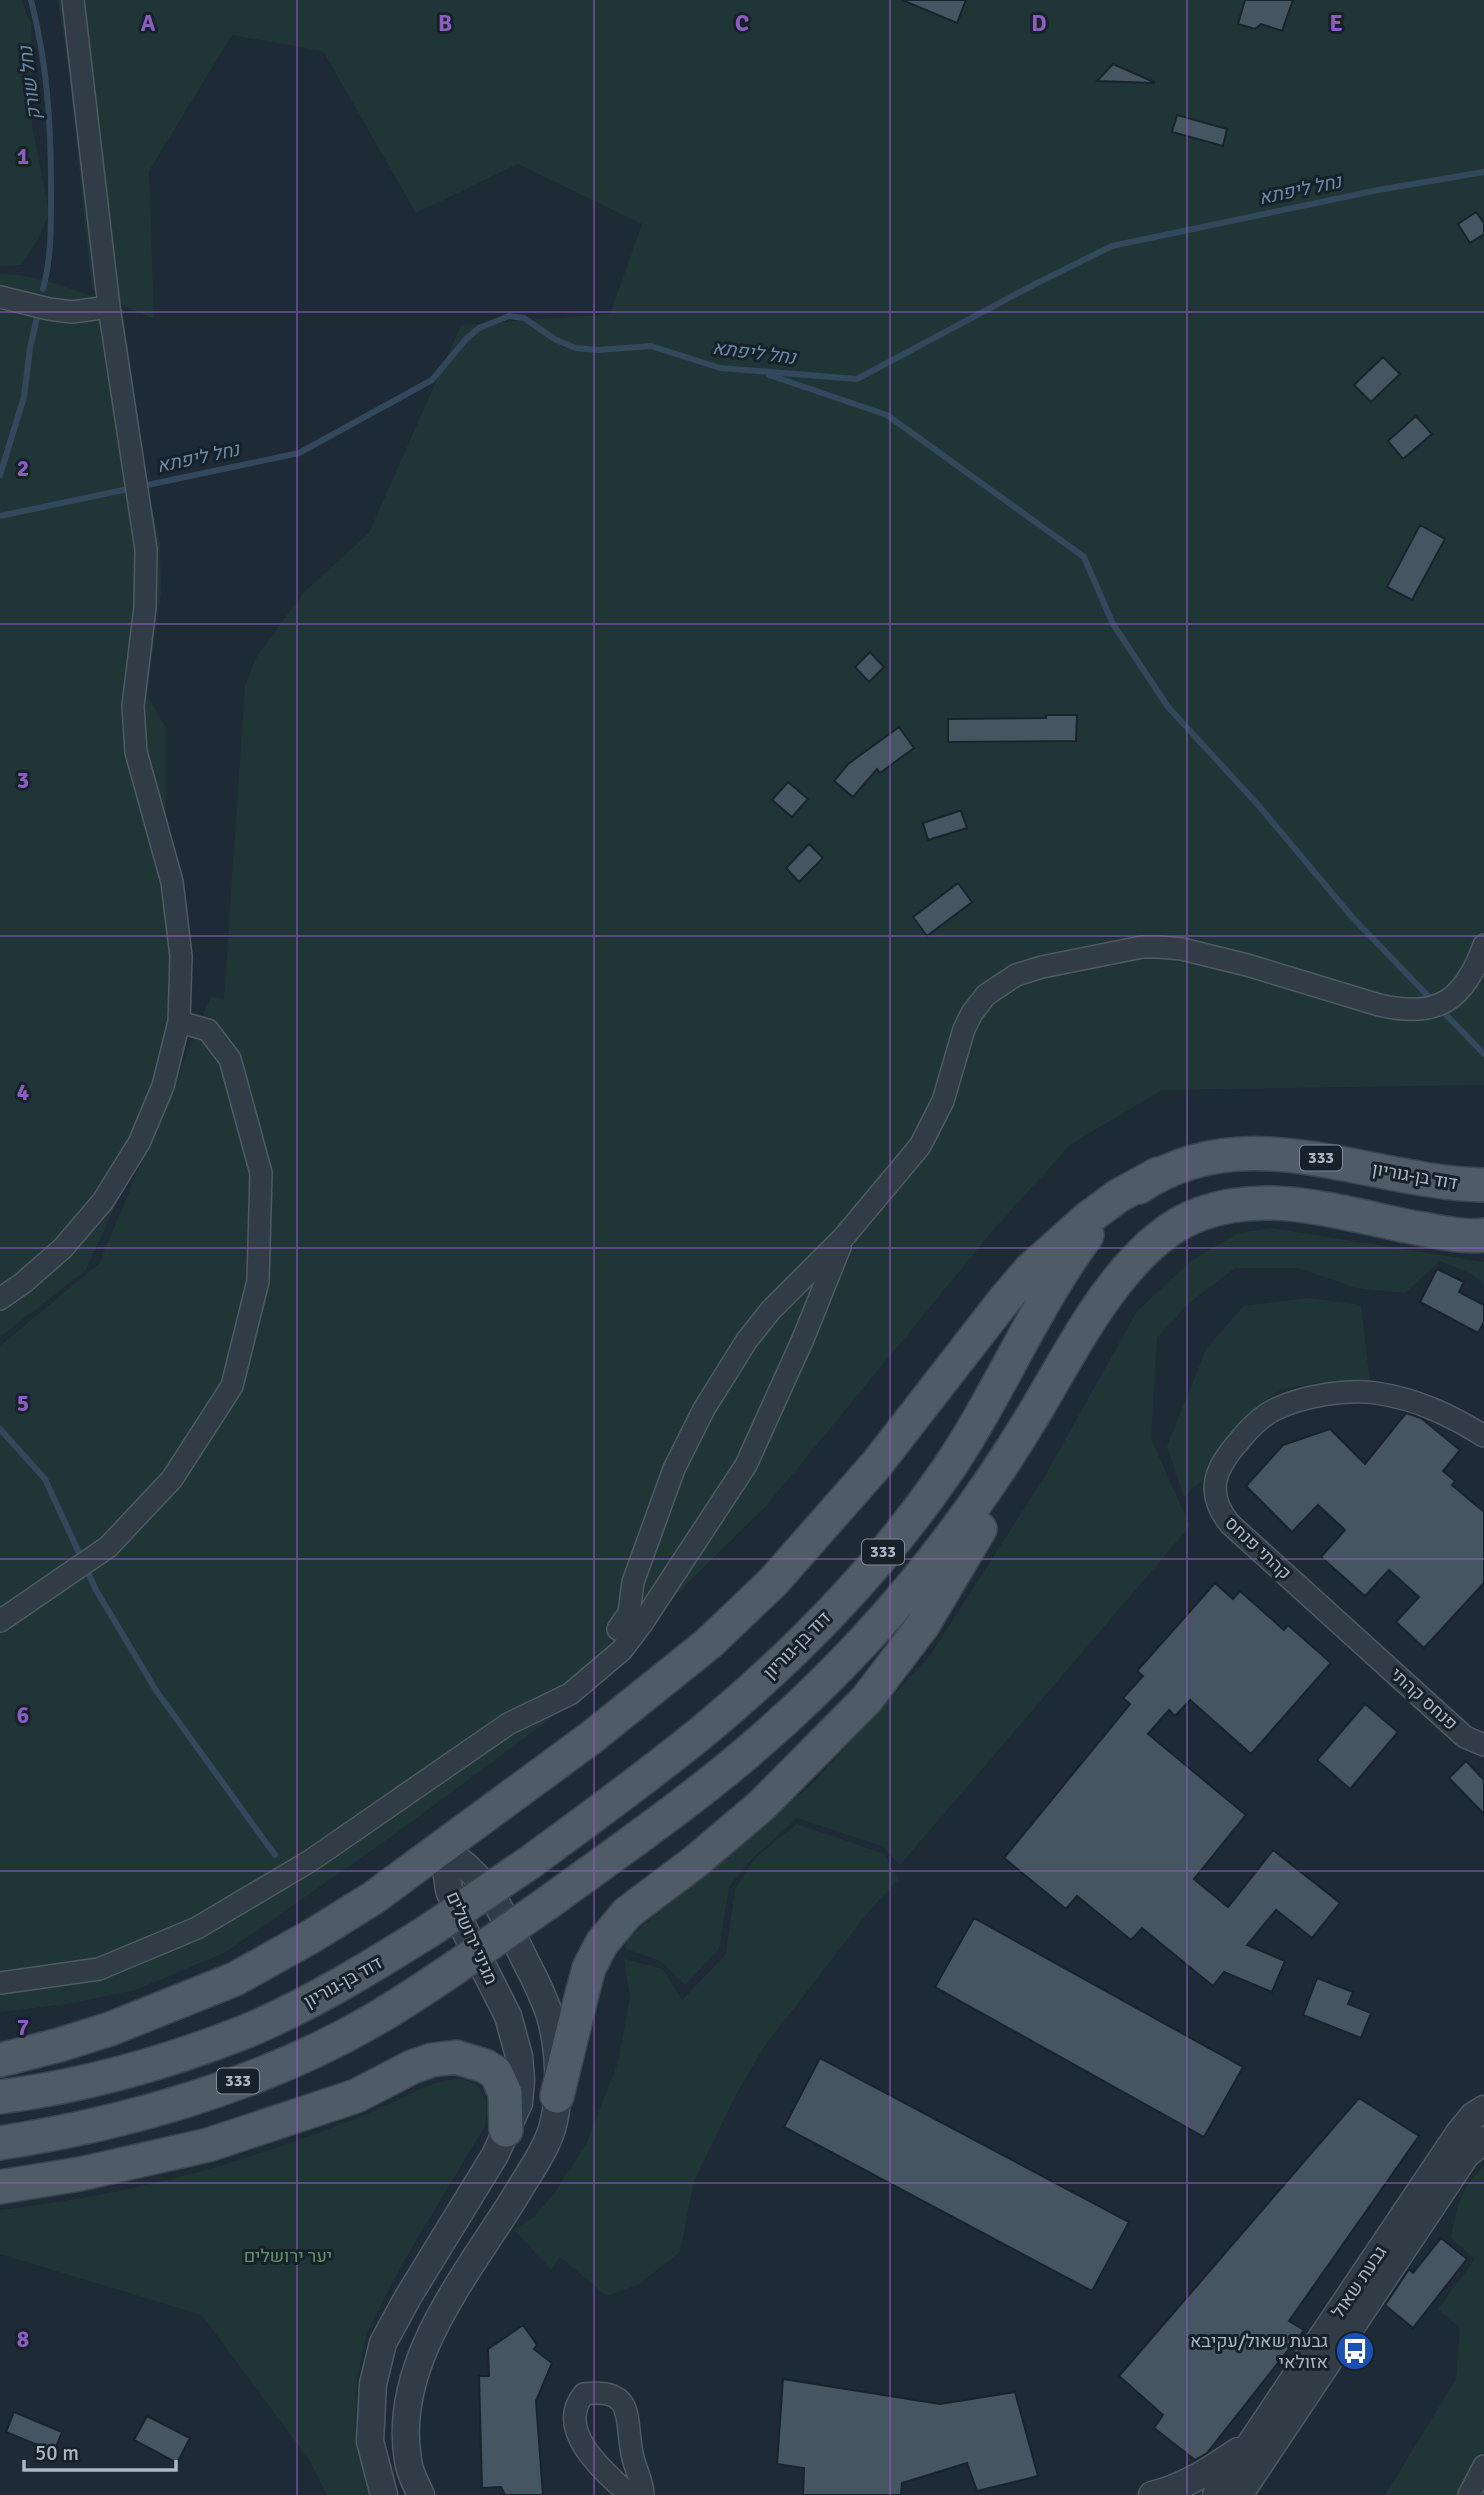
<svg xmlns="http://www.w3.org/2000/svg" width="1484" height="2495" viewBox="0 0 1484 2495" font-family="Signika,Heebo,sans-serif">
<rect width="100%" height="100%" fill="#1e2a35"/>
<!-- green -->
<path fill="#203636" d="M 0,0 L 21,0 L 31,24 L 32,124 L 49,213 L 38,240 L 21,265 L 0,266 Z
M 58,0 L 1484,0 L 1484,1085 L 1162,1090 L 1071,1144 L 995,1228 L 767,1505 L 550,1719 L 395,1834 L 226,1952 L 135,1990 L 66,2004 L 0,2012 L 0,1346 L 99,1264 L 211,997 L 224,999 L 245,685 L 257,656 L 304,592 L 369,533 L 461,325 L 610,314 L 642,224 L 518,164 L 416,213 L 323,51 L 232,35 L 149,171 L 154,319 L 122,305 L 149,494 L 160,543 L 161,592 L 147,695 L 166,728 L 166,909 L 186,1037 L 147,1138 L 85,1271 L 0,1337 L 0,274 C 40,273 77,294 115,301 L 92,290 L 69,73 Z
M 1271,1228 L 1484,1262 L 1484,1285 L 1470,1273 L 1440,1261 L 1405,1293 L 1356,1288 L 1299,1268 L 1235,1268 L 1189,1303 L 1157,1338 L 1151,1439 L 1190,1526 L 900,1865 L 882,1846 L 797,1818 L 747,1864 L 729,1887 L 719,1949 L 685,1985 L 661,1961 L 626,1949 L 626,1940 L 810,1786 L 931,1654 L 1045,1476 L 1137,1311 L 1191,1261 L 1238,1233 Z
M 1309,1298 L 1361,1305 L 1370,1382 L 1323,1382 L 1281,1389 L 1255,1409 L 1219,1446 L 1207,1476 L 1184,1497 L 1167,1446 L 1207,1347 L 1244,1306 Z
M 797,1824 L 884,1854 L 899,1879 L 869,1911 L 764,2047 L 736,2095 L 694,2181 L 680,2252 L 639,2284 L 607,2296 L 560,2257 L 551,2270 L 514,2229 L 533,2218 L 554,2194 L 587,2142 L 618,2062 L 630,1998 L 624,1959 L 663,1969 L 682,2000 L 726,1954 L 735,1889 L 755,1858 Z
M 461,2079 C 486,2083 489,2104 485,2126 L 401,2266 L 367,2333 L 357,2379 L 355,2427 L 368,2495 L 327,2495 L 309,2460 L 202,2315 L 0,2254 L 0,2210 C 90,2199 180,2181 266,2151 C 308,2137 351,2122 391,2103 C 415,2092 433,2080 461,2079 Z
M 1484,2166 L 1484,2450 L 1459,2495 L 1385,2495 L 1456,2379 L 1460,2328 L 1438,2309 L 1475,2259 L 1451,2238 C 1458,2204 1458,2191 1484,2166 Z"/>
<g fill="none" stroke-linecap="round" stroke-linejoin="round">
<!-- stream -->
<path stroke="#31485d" stroke-width="6" d="M 31,0 C 47,63 51,122 51,187 C 51,222 52,255 43,289
M 769,375 L 887,415 L 1084,557 L 1113,624 L 1168,707 L 1259,806 L 1352,917 L 1484,1054
M 0,475 L 24,397 L 30,348 L 38,313
M 0,516 L 299,453 L 432,380 L 466,339 L 479,328 L 509,316 L 524,318 L 556,340 L 576,348 L 598,350 L 651,346 L 720,368 L 857,379 L 1037,283 L 1112,246 L 1378,190 L 1484,172
M 0,1429 L 45,1479 L 96,1590 L 157,1692 L 275,1855"/>
</g>
<!-- building -->
<path fill="#465562" stroke="#19232c" stroke-width="2" d="M 902,0 L 966,0 L 957,23 Z
M 1245,0 L 1293,0 L 1282,31 L 1261,24 L 1255,29 L 1238,24 Z
M 1113,64 L 1154,82 L 1154,83 L 1097,81 Z
M 1177,115 L 1227,129 L 1223,146 L 1172,132 Z
M 1476,212 L 1484,223 L 1484,234 L 1470,243 L 1458,224 Z
M 1383,357 L 1400,374 L 1371,402 L 1354,385 Z
M 1416,416 L 1432,434 L 1403,459 L 1388,441 Z
M 1420,525 L 1445,539 L 1412,600 L 1387,587 Z
M 870,652 L 884,667 L 869,682 L 855,667 Z
M 1046,715 L 1077,715 L 1076,741 L 948,742 L 948,719 L 1046,718 Z
M 899,727 L 914,748 L 880,773 L 877,769 L 853,797 L 834,781 L 848,764 Z
M 788,782 L 808,799 L 792,817 L 772,800 Z
M 959,811 L 961,811 L 967,828 L 928,840 L 923,823 Z
M 809,844 L 823,858 L 799,882 L 786,868 Z
M 958,883 L 972,902 L 927,936 L 913,917 Z
M 1437,1269 L 1464,1282 L 1459,1292 L 1484,1305 L 1484,1322 L 1478,1333 L 1420,1302 Z
M 1406,1413 L 1421,1418 L 1460,1450 L 1443,1471 L 1455,1481 L 1452,1485 L 1484,1512 L 1484,1583 L 1424,1648 L 1396,1622 L 1419,1597 L 1389,1570 L 1365,1596 L 1321,1557 L 1345,1530 L 1318,1505 L 1292,1532 L 1246,1486 L 1283,1445 L 1330,1429 L 1365,1464 Z
M 1215,1583 L 1233,1599 L 1240,1591 L 1284,1630 L 1288,1625 L 1331,1663 L 1251,1754 L 1190,1700 L 1175,1716 L 1169,1710 L 1148,1734 L 1246,1815 L 1194,1879 L 1228,1907 L 1273,1850 L 1340,1903 L 1312,1938 L 1276,1910 L 1247,1945 L 1285,1961 L 1272,1992 L 1224,1972 L 1213,1986 L 1142,1928 L 1131,1940 L 1077,1896 L 1066,1909 L 1004,1858 L 1130,1704 L 1123,1698 L 1143,1676 L 1137,1671 Z
M 1365,1704 L 1398,1732 L 1350,1789 L 1317,1760 Z
M 1466,1761 L 1484,1780 L 1484,1814 L 1449,1778 Z
M 974,1918 L 1243,2067 L 1204,2137 L 935,1987 Z
M 1317,1978 L 1353,1992 L 1348,2004 L 1371,2013 L 1361,2038 L 1303,2015 Z
M 820,2058 L 1129,2222 L 1092,2291 L 784,2127 Z
M 1359,2098 L 1419,2136 L 1289,2321 L 1304,2330 L 1207,2453 L 1195,2460 L 1154,2428 L 1163,2415 L 1119,2376 Z
M 1441,2238 L 1467,2259 L 1413,2328 L 1385,2305 L 1409,2269 L 1413,2273 Z
M 523,2325 L 537,2345 L 534,2349 L 552,2363 L 536,2401 L 543,2495 L 505,2495 L 501,2487 L 482,2488 L 479,2376 L 489,2376 L 488,2349 Z
M 783,2379 L 940,2404 L 1015,2392 L 1038,2476 L 977,2491 L 967,2463 L 902,2483 L 901,2495 L 803,2495 L 804,2468 L 777,2464 Z
M 14,2412 L 62,2432 L 54,2452 L 6,2432 Z
M 147,2416 L 190,2438 L 177,2463 L 134,2440 Z"/>
<g fill="none" stroke-linecap="round" stroke-linejoin="round">
<!-- minor casing -->
<g stroke="#4f5a64" stroke-width="24">
<path id="minor" d="M 0,297 L 49,309 L 72,312 L 109,307
M 0,1299 L 23,1283 L 63,1248 L 103,1201 L 139,1143 L 163,1086 L 179,1022 L 181,956 L 172,882 L 136,752 L 133,706 L 145,607 L 146,549 L 109,307 L 73,0
M 1484,1436 C 1450,1415 1417,1399 1376,1393 C 1346,1389 1303,1396 1276,1409 C 1263,1415 1249,1428 1240,1440 C 1215,1468 1204,1492 1230,1524 L 1465,1737 L 1484,1745
M 0,1621 L 108,1547 L 172,1479 L 232,1386 L 258,1281 L 261,1173 L 230,1059 L 208,1030 L 179,1022
M 618,1629 L 629,1613 L 633,1582 L 674,1469 L 704,1409 L 747,1340 L 771,1310 L 843,1238 L 920,1146 L 943,1101 L 964,1029 L 972,1013 L 986,995 L 1016,975 L 1042,967 L 1142,947 L 1159,947 L 1182,949 L 1247,965 L 1379,1005 C 1439,1019 1464,1000 1484,945
M 0,1983 L 99,1969 L 197,1928 L 310,1861 L 508,1724 L 570,1694 L 622,1650 L 643,1622 L 746,1465 L 803,1339 L 840,1247
M 630,2495 C 604,2472 554,2430 584,2394 C 638,2387 624,2422 633,2458 C 636,2471 643,2482 643,2495
M 1469,2495 L 1484,2466"/>
</g>
<!-- tertiary casing -->
<g stroke="#4f5a64" stroke-width="29">
<path id="tertiary" d="M 384,2495 L 370,2441 L 373,2384 L 383,2343 L 408,2297 L 495,2155 L 519,2103 L 521,2080 L 519,2056 L 508,2016 L 464,1929 L 449,1890 L 443,1849
M 421,2495 C 416,2484 409,2472 408,2460 C 391,2359 473,2268 521,2187 C 533,2167 549,2145 554,2121 C 561,2089 559,2047 550,2016 C 544,1998 535,1979 526,1962 C 510,1930 496,1893 468,1868 C 461,1861 451,1855 443,1849
M 1152,2495 C 1185,2487 1210,2470 1238,2451
M 1216,2495 L 1459,2133 L 1473,2116 L 1484,2109
M 1239,2495 L 1466,2155 L 1484,2140"/>
</g>
<!-- primary casing -->
<g stroke="#3b454f" stroke-width="36">
<path id="primary" d="M 1139,1187 C 1248,1114 1368,1183 1484,1185
M 529,1863 C 589,1819 650,1775 707,1728 C 796,1654 880,1568 946,1472 C 998,1396 1032,1310 1087,1235
M 549,1902 C 616,1853 686,1805 749,1751 C 862,1655 959,1539 1035,1412 C 1074,1347 1125,1241 1200,1214 C 1273,1187 1349,1216 1422,1229 C 1441,1232 1464,1238 1484,1235
M 0,2060 L 59,2045 L 110,2029 L 235,1979 L 312,1936 L 373,1898 L 592,1737 L 709,1643 L 773,1582 L 876,1465 L 1005,1299 L 1030,1270 L 1087,1219 L 1118,1196 L 1158,1174
M 557,2096 L 583,1990 L 589,1968 L 602,1943 L 627,1913 L 696,1861 L 762,1805 L 867,1699 L 923,1625 L 980,1529
M 0,2097 C 84,2086 169,2062 247,2031 C 311,2004 371,1967 430,1930
M 0,2143 C 124,2124 261,2085 370,2022 C 400,2005 428,1986 456,1967
M 0,2187 L 80,2174 L 208,2145 L 356,2096 L 412,2067 L 432,2060 L 456,2057 L 485,2066 L 496,2073 L 505,2093 L 506,2130"/>
</g>
<!-- minor -->
<use href="#minor" stroke="#323c46" stroke-width="21"/>
<!-- tertiary -->
<use href="#tertiary" stroke="#323c46" stroke-width="26"/>
<!-- primary -->
<use href="#primary" stroke="#4f5b66" stroke-width="33"/>
<!-- primary-bridge casing -->
<g stroke="#3b454f" stroke-width="36" stroke-linecap="butt">
<path id="primary-bridge" d="M 430,1930 L 529,1863
M 456,1967 L 549,1902"/>
</g>
<!-- primary-bridge -->
<use href="#primary-bridge" stroke="#4f5b66" stroke-width="33"/>
</g>
<!-- grid -->
<path fill="none" stroke="#8c5dc0" stroke-width="2" stroke-opacity="0.55" d="M 297,0 L 297,2495M 594,0 L 594,2495M 890,0 L 890,2495M 1187,0 L 1187,2495M 0,312 L 1484,312M 0,624 L 1484,624M 0,936 L 1484,936M 0,1248 L 1484,1248M 0,1559 L 1484,1559M 0,1871 L 1484,1871M 0,2183 L 1484,2183"/>
<!-- icons -->
<defs>
<g id="bus-disc" transform="scale(2.0125)"><circle r="9.5" fill="#1a4fb4" stroke="#17212a"/><path d="M-5-6H5V4H4V6H2V4H-2V6H-4V4H-5ZM-3.5-4V0h7V-4ZM-3.5 1.2v1.5H-2V1.2ZM2 1.2v1.5H3.5V1.2Z" fill="#fff"/></g>
</defs>
<g fill-rule="evenodd">
<use href="#bus-disc" x="1355" y="2351"/>
</g>
<g text-anchor="middle" dominant-baseline="central" stroke-width="6" stroke-linejoin="round" paint-order="stroke">
<!-- shield labels -->
<g fill="#17212a" stroke="#7f8a95" stroke-width="2">
<rect x="1300" y="1145.5" width="42" height="25" rx="5"/>
<rect x="862" y="1539.5" width="42" height="25" rx="5"/>
<rect x="217" y="2068.5" width="42" height="25" rx="5"/>
</g>
<g font-size="16" font-weight="bold" fill="#abb7c3">
<text x="1321" y="1158">333</text>
<text x="883" y="1552">333</text>
<text x="238" y="2081">333</text>
</g>
<!-- street labels -->
<g font-size="18" fill="#abb7c3" stroke="#17212a">
<text transform="translate(1415 1176) rotate(10)">דוד בן-גוריון</text>
<text transform="translate(1258 1548) rotate(43)">קהתי פנחס</text>
<text transform="translate(797 1645) rotate(-45)">דוד בן-גוריון</text>
<text transform="translate(1424 1699) rotate(42)">פנחס קהתי</text>
<text transform="translate(472 1938) rotate(66)">מגיני ירושלים</text>
<text transform="translate(343 1982) rotate(-29)">דוד בן-גוריון</text>
<text transform="translate(1359 2282) rotate(-56)">גבעת שאול</text>
</g>
<!-- park labels -->
<g font-size="18" fill="#639469" stroke="#17212a">
<text x="288" y="2256">יער ירושלים</text>
</g>
<!-- poi labels -->
<g font-size="18" fill="#abb7c3" stroke="#17212a" text-anchor="end">
<text x="1328" y="2341">גבעת שאול/עקיבא<tspan x="1328" dy="21">אזולאי</tspan></text>
</g>
<!-- water labels -->
<g font-size="19" font-style="italic" fill="#6b8ba9" stroke="#17212a">
<text transform="translate(30 83) rotate(-97)">נחל שורק</text>
<text transform="translate(1300 190) rotate(-12)">נחל ליפתא</text>
<text transform="translate(754 353) rotate(7)">נחל ליפתא</text>
<text transform="translate(198 458) rotate(-12)">נחל ליפתא</text>
</g>
</g>
<g font-size="23" text-anchor="middle" font-weight="bold" fill="#8c5dc0" stroke="#17212a" stroke-width="6" stroke-linejoin="round" paint-order="stroke">
<text x="148" y="31">A</text>
<text x="445" y="31">B</text>
<text x="742" y="31">C</text>
<text x="1039" y="31">D</text>
<text x="1336" y="31">E</text>
<text x="23" y="164">1</text>
<text x="23" y="476">2</text>
<text x="23" y="788">3</text>
<text x="23" y="1100">4</text>
<text x="23" y="1411">5</text>
<text x="23" y="1723">6</text>
<text x="23" y="2035">7</text>
<text x="23" y="2347">8</text>
</g>
<!-- scale -->
<path d="M24 2460v10h152v-10" fill="none" stroke="#abb7c3" stroke-width="3.5"/>
<text x="35" y="2460" font-size="21" fill="#abb7c3" stroke="#17212a" stroke-width="5" paint-order="stroke">50 m</text>
</svg>
